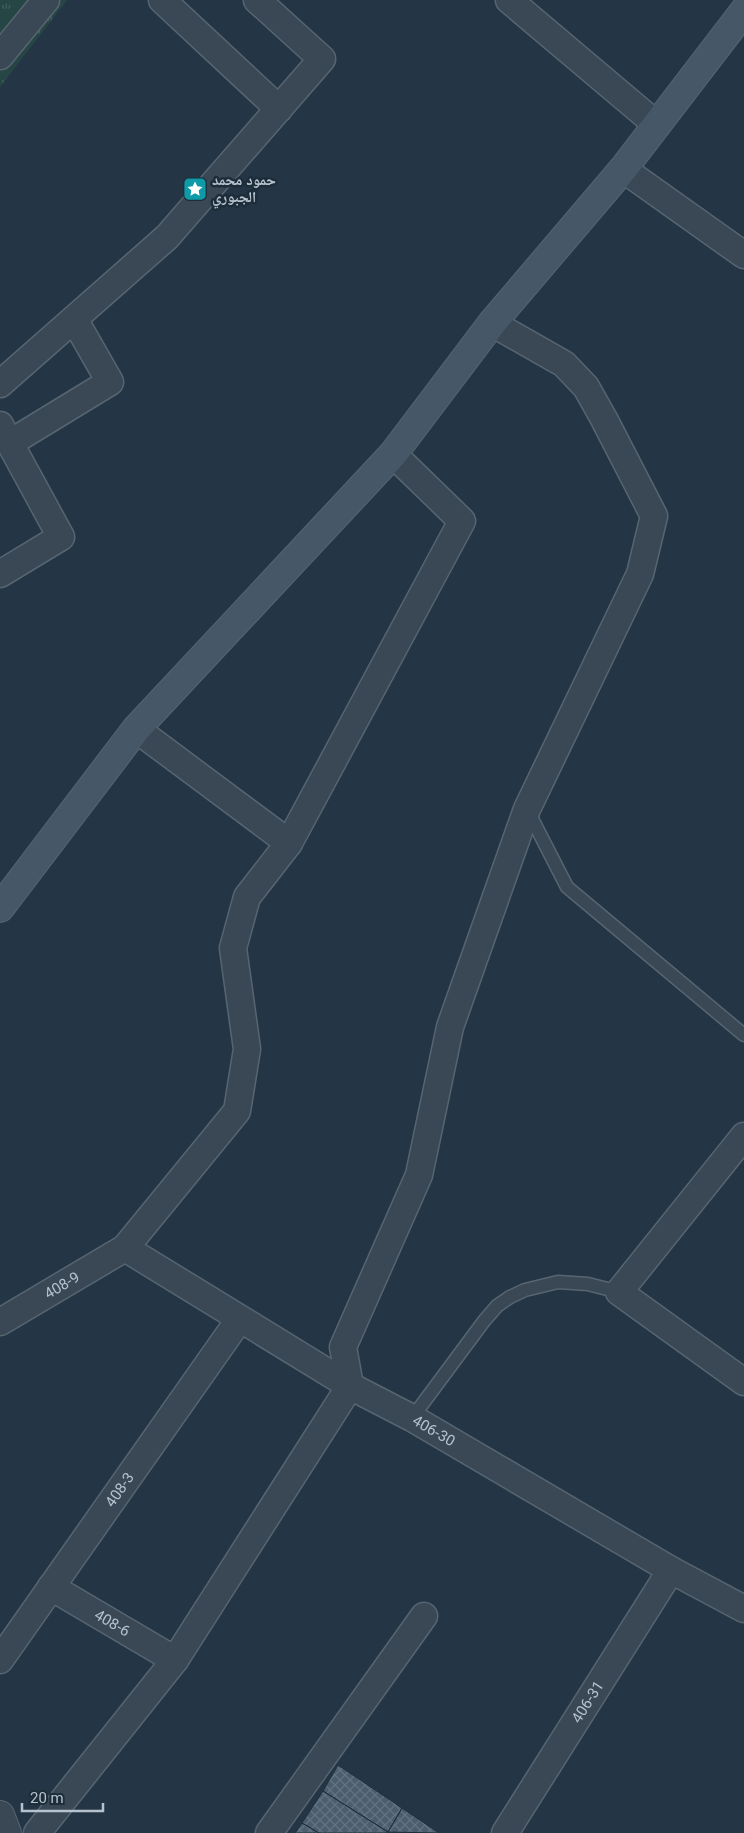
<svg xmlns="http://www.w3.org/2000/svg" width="744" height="1833" viewBox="0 0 744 1833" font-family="Roboto,'Noto Naskh Arabic',sans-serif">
<defs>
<pattern id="grass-tufts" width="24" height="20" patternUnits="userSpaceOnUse" patternTransform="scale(1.25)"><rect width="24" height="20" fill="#264545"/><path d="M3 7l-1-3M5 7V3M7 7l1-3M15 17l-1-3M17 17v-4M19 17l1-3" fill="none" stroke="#435e5f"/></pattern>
<pattern id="building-cross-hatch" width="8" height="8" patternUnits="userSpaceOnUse" patternTransform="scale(1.25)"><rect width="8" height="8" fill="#4a5e6d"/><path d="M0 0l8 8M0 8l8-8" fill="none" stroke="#627381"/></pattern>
</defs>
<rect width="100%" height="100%" fill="#243645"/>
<!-- grass -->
<path fill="url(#grass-tufts)" d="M 0,0 L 67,0 L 0,87 Z"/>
<!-- building -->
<path fill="url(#building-cross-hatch)" stroke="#1f2f3b" d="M 338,1765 L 402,1808 L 388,1832 L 323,1791 Z
M 323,1791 L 388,1832 L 387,1833 L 319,1833 L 302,1823 Z
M 402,1808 L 439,1833 L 388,1832 Z
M 302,1823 L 319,1833 L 295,1833 Z"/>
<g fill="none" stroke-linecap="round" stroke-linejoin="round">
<!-- service casing -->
<g stroke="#576571" stroke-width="15">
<path id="service" d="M 528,811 L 567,887 L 744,1035
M 412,1418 L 484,1321 L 497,1306 L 510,1297 L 525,1290 L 558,1282 L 588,1284 L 619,1292"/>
</g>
<!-- minor casing -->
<g stroke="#576571" stroke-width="29">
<g id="minor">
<path d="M 162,0 L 279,109"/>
<path d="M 509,0 L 657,125"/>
<path d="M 0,56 L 46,0"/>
<path d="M 623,169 L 744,255"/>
<path d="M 0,384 L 167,237 L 322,59 L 257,0"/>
<path d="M 0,425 L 61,537 L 0,574"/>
<path d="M 10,443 L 110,382 L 74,319"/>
<path d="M 136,729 L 289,843"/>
<path d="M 744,1136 L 619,1292 L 744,1382"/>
<path id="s1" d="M 125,1248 L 350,1386 L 412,1418 L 671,1570 L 744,1609"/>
<path id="s2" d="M 0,1322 L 125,1248 L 237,1111 L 247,1049 L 233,948 L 247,897 L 289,843 L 462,521 L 393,454"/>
<path id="s3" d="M 51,1587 L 175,1660"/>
<path id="s4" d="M 0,1660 L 239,1320"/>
<path d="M 37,1833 L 175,1660 L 350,1386 L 343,1347 L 419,1175 L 450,1027 L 527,809 L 640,574 L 654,516 L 604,419 L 586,387 L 564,364 L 492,323"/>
<path d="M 269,1833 L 424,1616"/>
<path id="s5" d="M 505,1833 L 671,1570"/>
</g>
</g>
<!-- tertiary casing -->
<g stroke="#576571" stroke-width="30">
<path id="tertiary" d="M 0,1815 L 7,1833"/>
</g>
<!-- secondary casing -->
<g stroke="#576571" stroke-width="30">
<path id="secondary" d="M 0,908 L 136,729 L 393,454 L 492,323 L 623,169 L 744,11"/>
</g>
<!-- service -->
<use href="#service" stroke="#394854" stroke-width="12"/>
<!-- minor -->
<use href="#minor" stroke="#394854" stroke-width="26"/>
<!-- tertiary -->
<use href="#tertiary" stroke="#394854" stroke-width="28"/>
<!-- secondary -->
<use href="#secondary" stroke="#465767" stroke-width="28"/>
</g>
<!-- icons -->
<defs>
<g id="sight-square" transform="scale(1.25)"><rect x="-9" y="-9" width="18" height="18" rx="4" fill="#0f9aa8" stroke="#1d2d39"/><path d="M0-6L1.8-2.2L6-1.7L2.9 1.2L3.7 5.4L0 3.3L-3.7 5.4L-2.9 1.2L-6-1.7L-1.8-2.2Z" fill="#fff"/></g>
</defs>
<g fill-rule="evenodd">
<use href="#sight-square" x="195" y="189"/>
</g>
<g text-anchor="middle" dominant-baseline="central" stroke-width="5" stroke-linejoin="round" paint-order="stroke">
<!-- poi labels -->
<g font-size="15" font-weight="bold" fill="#b6c2cd" stroke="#1d2d39" text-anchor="start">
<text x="212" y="180">حمود محمد<tspan x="212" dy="17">الجبوري</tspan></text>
</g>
<!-- street labels -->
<g font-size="15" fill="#b6c2cd" stroke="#1d2d39">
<text stroke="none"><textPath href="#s2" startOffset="72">408-9</textPath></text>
<text stroke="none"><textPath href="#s1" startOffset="359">406-30</textPath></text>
<text stroke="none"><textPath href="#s4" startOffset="208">408-3</textPath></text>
<text stroke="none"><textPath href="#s3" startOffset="71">408-6</textPath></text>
<text stroke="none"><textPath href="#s5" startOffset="155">406-31</textPath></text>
</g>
</g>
<!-- scale -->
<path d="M22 1803v8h81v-8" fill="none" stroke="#b6c2cd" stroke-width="2.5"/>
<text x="30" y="1803" font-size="15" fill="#b6c2cd" stroke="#1d2d39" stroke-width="4" paint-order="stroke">20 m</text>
</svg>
